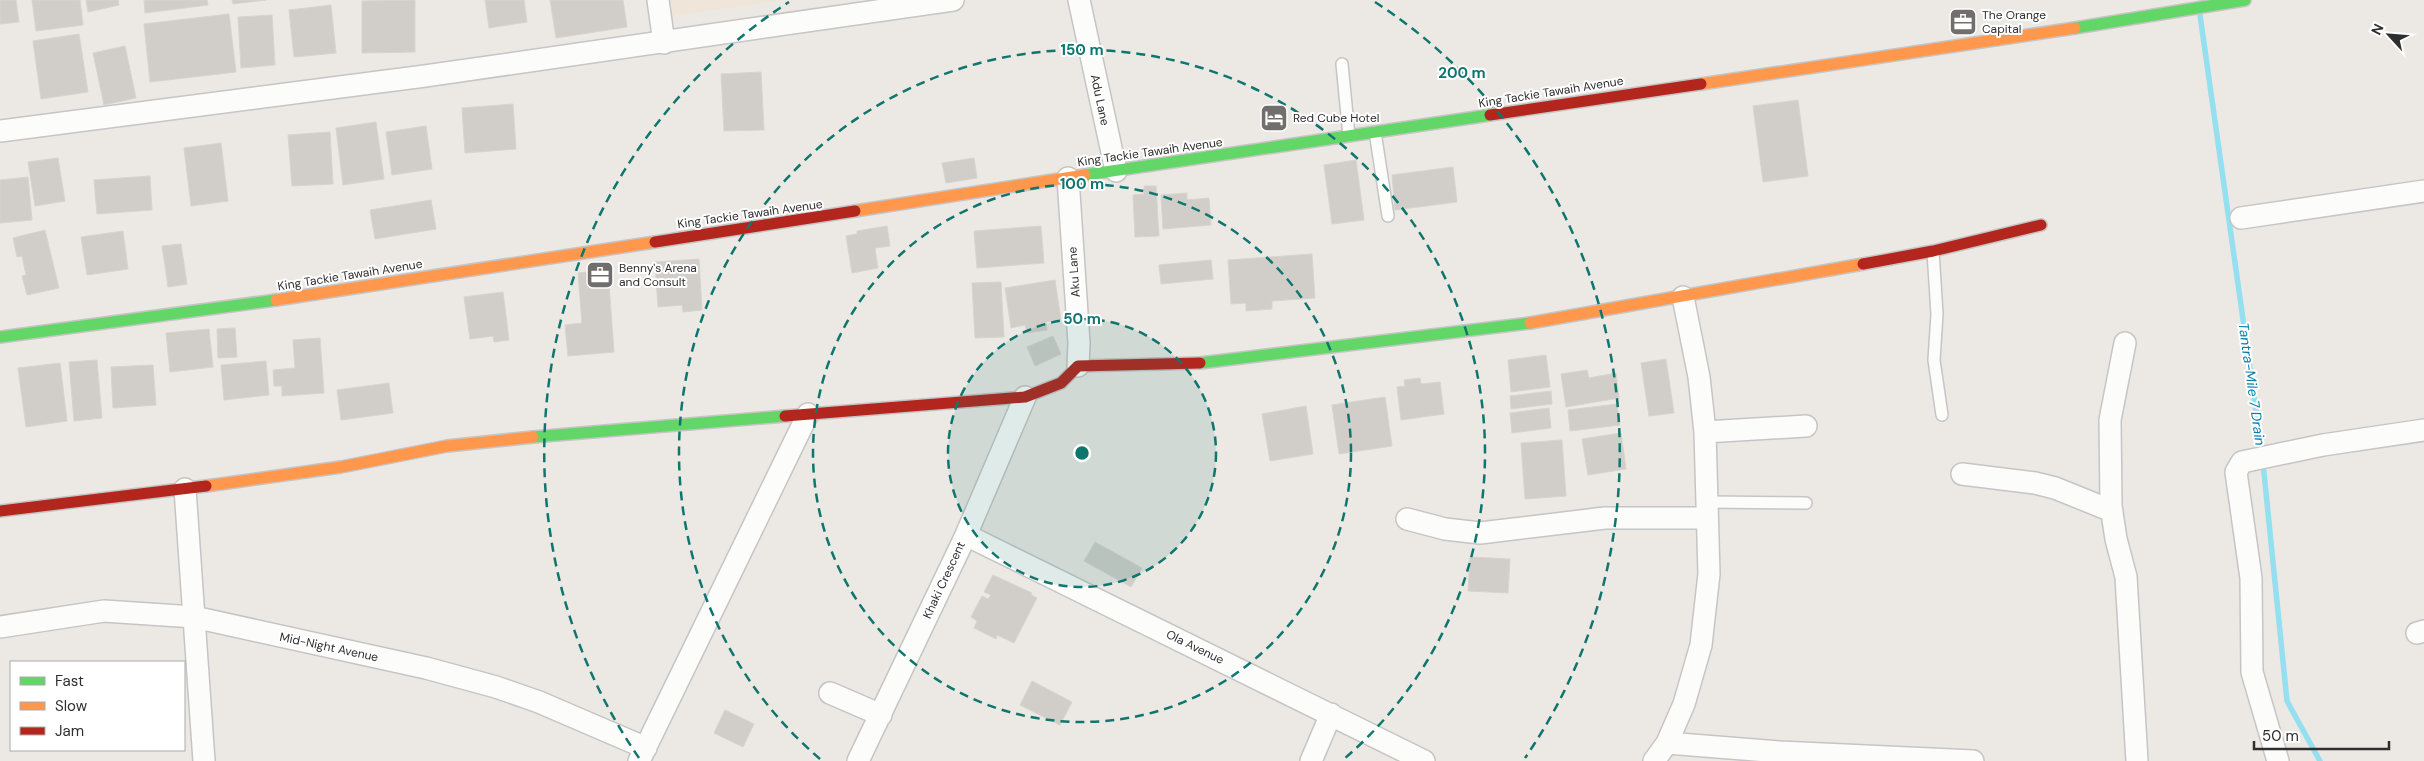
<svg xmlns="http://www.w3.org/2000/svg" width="2424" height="761" viewBox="0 0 2424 761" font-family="'DM Sans',sans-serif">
<rect width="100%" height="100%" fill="#ece8e4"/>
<!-- education -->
<path fill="#efe6d9" d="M 671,0 L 781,0 L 673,16 Z"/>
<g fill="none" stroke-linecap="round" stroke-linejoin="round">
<!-- stream -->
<path stroke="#95e0f0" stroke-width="5.5" d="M 2200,15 L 2262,454
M 2263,463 L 2287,701 L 2320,761"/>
</g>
<!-- building -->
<path fill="#d1ceca" stroke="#d7d4d0" d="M 0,0 L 16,0 L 19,22 L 0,24 Z
M 32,0 L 80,0 L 83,25 L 36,31 Z
M 86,0 L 118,0 L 119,5 L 88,12 Z
M 144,0 L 207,0 L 208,5 L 145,13 Z
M 232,0 L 266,0 L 233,4 Z
M 415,0 L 415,52 L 362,53 L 362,1 Z
M 485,0 L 524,0 L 527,22 L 489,28 Z
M 550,0 L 623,0 L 627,27 L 556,38 Z
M 331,5 L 336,53 L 294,57 L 289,10 Z
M 229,14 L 236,72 L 150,82 L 144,24 Z
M 272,15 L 275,65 L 241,68 L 238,17 Z
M 79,34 L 88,92 L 41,99 L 33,41 Z
M 125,46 L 136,98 L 104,105 L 93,53 Z
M 761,72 L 764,130 L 724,131 L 721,74 Z
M 1798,100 L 1808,176 L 1763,182 L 1753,106 Z
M 513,104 L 516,149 L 465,153 L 462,108 Z
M 376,122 L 384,179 L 343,185 L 336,128 Z
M 426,126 L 432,169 L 392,175 L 386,132 Z
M 330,132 L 333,184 L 292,186 L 288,135 Z
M 221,143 L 228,201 L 191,206 L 184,148 Z
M 58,158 L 65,201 L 35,206 L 28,162 Z
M 974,158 L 977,178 L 946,183 L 942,163 Z
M 1356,160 L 1364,220 L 1332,224 L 1324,165 Z
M 1453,167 L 1457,202 L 1395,210 L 1392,175 Z
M 150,176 L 152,210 L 97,214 L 94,180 Z
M 28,177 L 32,220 L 0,223 L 0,180 Z
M 1144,186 L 1156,186 L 1159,236 L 1135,237 L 1133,195 L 1144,194 Z
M 1187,193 L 1187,200 L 1209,198 L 1211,225 L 1163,229 L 1161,195 Z
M 431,200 L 436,229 L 375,239 L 370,210 Z
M 887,226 L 890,246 L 875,248 L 878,268 L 852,273 L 846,236 L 857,234 L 857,231 Z
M 1041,226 L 1044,263 L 977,268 L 974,231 Z
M 45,230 L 59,288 L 27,295 L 22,276 L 26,275 L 22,256 L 17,257 L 13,238 Z
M 123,231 L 128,269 L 87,275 L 81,237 Z
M 181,244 L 187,284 L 168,287 L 162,246 Z
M 1312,254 L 1315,298 L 1272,301 L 1272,309 L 1246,311 L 1246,303 L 1231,304 L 1228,260 Z
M 699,259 L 702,310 L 683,312 L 682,305 L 658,307 L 655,262 Z
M 1211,260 L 1213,279 L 1161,284 L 1159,265 Z
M 608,270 L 614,352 L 568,356 L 565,325 L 582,323 L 578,273 Z
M 1055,280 L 1061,320 L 1046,322 L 1047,330 L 1027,333 L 1025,325 L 1011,328 L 1005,288 Z
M 1001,282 L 1004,337 L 975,338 L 972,283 Z
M 503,292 L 509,340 L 494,342 L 493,336 L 470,339 L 464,297 Z
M 235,328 L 237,357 L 218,358 L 217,329 Z
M 209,329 L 213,367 L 170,372 L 166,333 Z
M 1053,336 L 1061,354 L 1035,366 L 1027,347 Z
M 320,338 L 324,393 L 282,396 L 282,386 L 274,386 L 273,370 L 295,368 L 293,340 Z
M 1546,355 L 1550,387 L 1511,392 L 1508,360 Z
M 1666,359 L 1674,413 L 1649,416 L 1641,363 Z
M 97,360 L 102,418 L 74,421 L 69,362 Z
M 266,361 L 269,395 L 224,400 L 221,365 Z
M 60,363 L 67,421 L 26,427 L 18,368 Z
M 153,365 L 156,405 L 113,408 L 111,367 Z
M 1587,370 L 1589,378 L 1616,373 L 1619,398 L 1566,407 L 1561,374 Z
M 1420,378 L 1421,384 L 1440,382 L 1444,414 L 1401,420 L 1397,387 L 1405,386 L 1404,380 Z
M 389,383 L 393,413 L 341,420 L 337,390 Z
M 1551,391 L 1552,404 L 1511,409 L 1510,396 Z
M 1385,397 L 1392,446 L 1339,454 L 1332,405 Z
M 1617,404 L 1620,425 L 1570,431 L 1568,410 Z
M 1306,406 L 1313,454 L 1270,461 L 1262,414 Z
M 1549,408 L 1551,428 L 1512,433 L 1510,413 Z
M 1621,433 L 1626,469 L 1588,475 L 1582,439 Z
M 1562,440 L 1566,496 L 1525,499 L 1521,443 Z
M 1095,542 L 1142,568 L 1131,587 L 1084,561 Z
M 1470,557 L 1510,559 L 1508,593 L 1468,591 Z
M 993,575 L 1032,593 L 1031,595 L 1037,598 L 1014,643 L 997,635 L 996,639 L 974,628 L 977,621 L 971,617 L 982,596 L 988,599 L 991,595 L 984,592 Z
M 1032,681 L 1072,702 L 1060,725 L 1020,705 Z
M 725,710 L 754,724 L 743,747 L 714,733 Z"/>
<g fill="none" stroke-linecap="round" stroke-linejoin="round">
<!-- lane casing -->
<g stroke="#c6c5c5" stroke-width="14">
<path id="lane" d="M 1342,64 L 1349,136
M 1375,132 L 1388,216
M 1933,251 L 1937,314 L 1934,360 L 1942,415
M 1707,502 L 1806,503"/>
</g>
<!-- street casing -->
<g stroke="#c6c5c5" stroke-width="24">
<path id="street" d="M 658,0 L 664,43
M 1079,0 L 1116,171
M 0,131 L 425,76 L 953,0
M 1068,178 L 1079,343 L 1078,366
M 2241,218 L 2424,191
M 2125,343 L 2110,420 L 2111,506 L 2116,539 L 2126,577 L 2137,761
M 1705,432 L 1806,426
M 1962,474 L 2035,483 L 2055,488 L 2112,511
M 185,489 L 204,761
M 1407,519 L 1445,529 L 1480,533 L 1605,518 L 1707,518
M 966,535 L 1424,761
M 0,627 L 104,611 L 194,617 L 426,668 L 496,687 L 539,702 L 646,748
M 2417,633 L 2424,631
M 830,693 L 881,715
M 1667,743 L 1780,752 L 1973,761
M 639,761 L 808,414
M 858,761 L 966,535 L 1025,397
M 1311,761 L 1331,714
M 1654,761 L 1667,743 L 1684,704 L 1701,645 L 1709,574 L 1705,432 L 1699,377 L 1683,297
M 2278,761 L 2252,672 L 2251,578 L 2236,472 L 2242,462 L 2323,445 L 2424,430"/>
</g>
<!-- fast casing -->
<g stroke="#c6c5c5" stroke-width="14">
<path id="fast" d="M 2075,28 L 2245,0
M 1085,175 L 1490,115
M 0,337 L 276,300
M 1200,363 L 1530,323
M 533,437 L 785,416"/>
</g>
<!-- slow casing -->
<g stroke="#c6c5c5" stroke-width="14">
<path id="slow" d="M 1701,84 L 2075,28
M 855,211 L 1085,175
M 276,300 L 655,242
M 1530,323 L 1863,264
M 206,486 L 341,467 L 447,446 L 533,437"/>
</g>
<!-- jam casing -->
<g stroke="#c6c5c5" stroke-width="14">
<path id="jam" d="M 1490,115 L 1701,84
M 655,242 L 855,211
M 1863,264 L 1933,251 L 2041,225
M 785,416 L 1025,397 L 1061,383 L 1078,366 L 1200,363
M 0,511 L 206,486"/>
</g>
<!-- lane -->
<use href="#lane" stroke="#fcfcfb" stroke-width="11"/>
<!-- street -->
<use href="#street" stroke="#fcfcfb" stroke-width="21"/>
<!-- fast -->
<use href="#fast" stroke="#63d668" stroke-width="11"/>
<!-- slow -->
<use href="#slow" stroke="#ff974d" stroke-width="11"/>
<!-- jam -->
<use href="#jam" stroke="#b3261e" stroke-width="11"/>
</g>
<!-- distance rings -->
<circle cx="1082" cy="453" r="134" fill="#0f766e" fill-opacity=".12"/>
<g fill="none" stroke="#0f766e" stroke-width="2.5" stroke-dasharray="9 6">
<circle cx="1082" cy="453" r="134"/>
<circle cx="1082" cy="453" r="269"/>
<path d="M820 759A403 403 0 1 1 1344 759"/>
<path d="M639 758A538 538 0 0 1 789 2M1375 2A538 538 0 0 1 1525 758"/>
</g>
<!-- icons -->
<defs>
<g id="office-square" transform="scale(1.4375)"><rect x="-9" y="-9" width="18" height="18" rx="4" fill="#706f6e" stroke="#fff"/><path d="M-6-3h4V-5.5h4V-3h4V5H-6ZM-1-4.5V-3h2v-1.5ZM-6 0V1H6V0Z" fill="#fff"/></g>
<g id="hotel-square" transform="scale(1.4375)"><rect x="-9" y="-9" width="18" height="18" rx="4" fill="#706f6e" stroke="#fff"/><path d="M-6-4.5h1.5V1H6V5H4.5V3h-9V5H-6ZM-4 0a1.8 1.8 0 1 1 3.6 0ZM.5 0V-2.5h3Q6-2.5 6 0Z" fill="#fff"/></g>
</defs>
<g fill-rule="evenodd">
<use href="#office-square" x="1963" y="22"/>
<use href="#hotel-square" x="1274" y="118"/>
<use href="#office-square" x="600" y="275"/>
</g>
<g text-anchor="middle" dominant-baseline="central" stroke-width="4" stroke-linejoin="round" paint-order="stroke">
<!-- poi labels -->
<g font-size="12" fill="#2e2e2e" stroke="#fff" text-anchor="start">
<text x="1982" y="15">The Orange<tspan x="1982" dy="14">Capital</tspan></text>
<text x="1293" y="118">Red Cube Hotel</text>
<text x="619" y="268">Benny's Arena<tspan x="619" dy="14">and Consult</tspan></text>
</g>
<!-- street labels -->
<g font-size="12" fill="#2e2e2e" stroke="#fff">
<text transform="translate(1551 92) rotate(-9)">King Tackie Tawaih Avenue</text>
<text transform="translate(1100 100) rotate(78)">Adu Lane</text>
<text transform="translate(1150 152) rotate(-8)">King Tackie Tawaih Avenue</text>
<text transform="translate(750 214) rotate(-8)">King Tackie Tawaih Avenue</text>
<text transform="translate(1074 272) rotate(-94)">Aku Lane</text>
<text transform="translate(350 275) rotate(-9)">King Tackie Tawaih Avenue</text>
<text transform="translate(944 580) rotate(-65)">Khaki Crescent</text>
<text transform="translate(329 647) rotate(12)">Mid-Night Avenue</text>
<text transform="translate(1195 647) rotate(26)">Ola Avenue</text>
</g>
<!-- water labels -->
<g font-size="14" font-style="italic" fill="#077ea9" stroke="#fff">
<text transform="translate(2252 384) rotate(82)">Tantra-Mile 7 Drain</text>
</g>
</g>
<circle cx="1082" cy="453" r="8" fill="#0f766e" stroke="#fff" stroke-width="2.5"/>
<g font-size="15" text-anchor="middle" font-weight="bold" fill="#0f766e" stroke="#fff" stroke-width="4" stroke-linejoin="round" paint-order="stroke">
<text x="1082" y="55">150 m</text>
<text x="1462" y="78">200 m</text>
<text x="1082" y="189">100 m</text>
<text x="1082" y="324">50 m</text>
</g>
<!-- legend -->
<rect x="10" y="661" width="175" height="90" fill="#ffffff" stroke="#ababab"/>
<rect x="20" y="677" width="25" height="8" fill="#63d668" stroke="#ababab"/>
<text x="55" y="686" font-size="15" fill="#2e2e2e">Fast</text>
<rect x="20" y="702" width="25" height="8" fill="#ff974d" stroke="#ababab"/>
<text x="55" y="711" font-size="15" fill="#2e2e2e">Slow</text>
<rect x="20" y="727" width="25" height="8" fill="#b3261e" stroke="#ababab"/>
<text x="55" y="736" font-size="15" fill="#2e2e2e">Jam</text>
<!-- north arrow -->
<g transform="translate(2389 35) rotate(296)" stroke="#ffffff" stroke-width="4" paint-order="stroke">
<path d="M0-4L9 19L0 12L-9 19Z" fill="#2e2e2e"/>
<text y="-8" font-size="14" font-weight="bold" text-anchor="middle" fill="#2e2e2e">N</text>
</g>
<!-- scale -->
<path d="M2254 741v8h135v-8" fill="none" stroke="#2e2e2e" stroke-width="2.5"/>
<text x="2262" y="741" font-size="15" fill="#2e2e2e" stroke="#ffffff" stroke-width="4" paint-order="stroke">50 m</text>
</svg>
